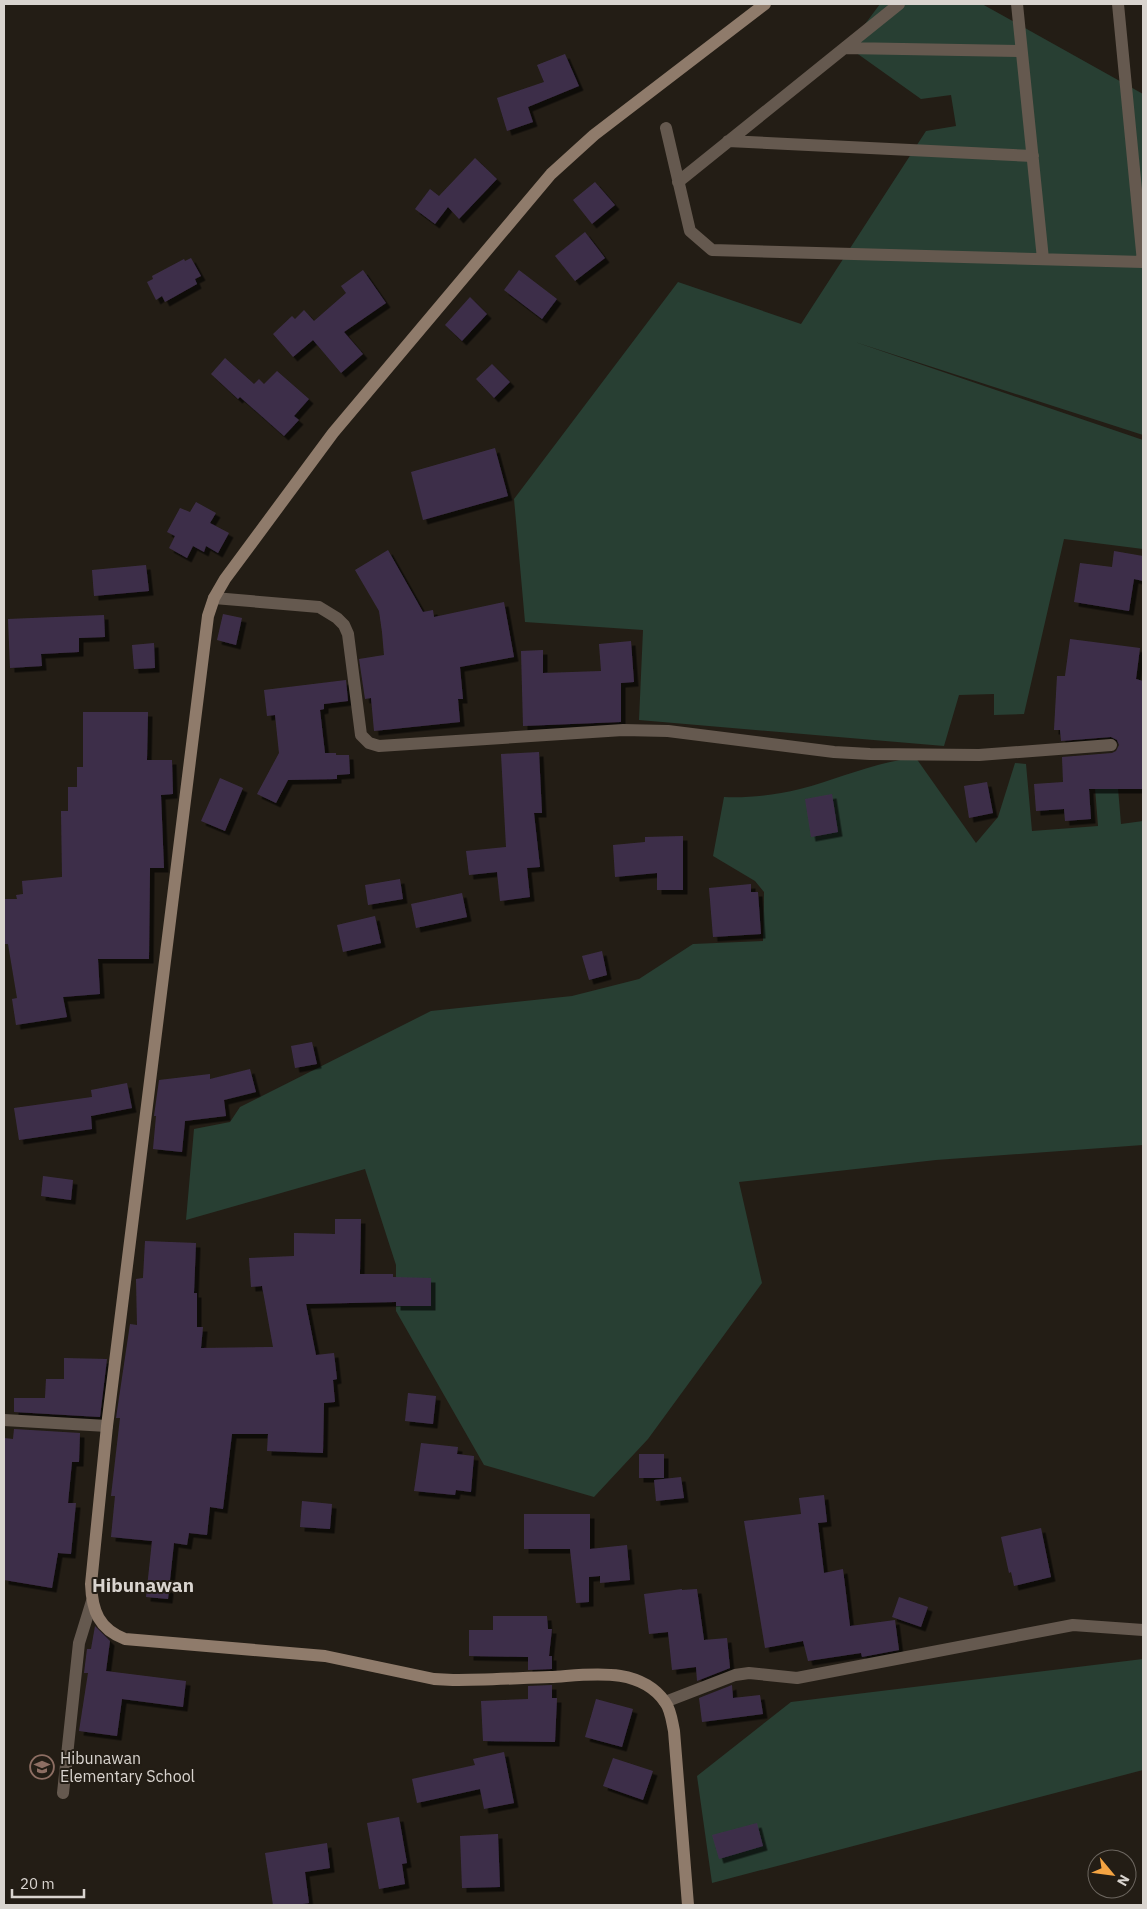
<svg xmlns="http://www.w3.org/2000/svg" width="1147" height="1909" viewBox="0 0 1147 1909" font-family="'IBM Plex Sans',sans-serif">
<defs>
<filter id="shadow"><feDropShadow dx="4.5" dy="4.5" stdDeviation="0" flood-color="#0009"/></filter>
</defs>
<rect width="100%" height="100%" fill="#231d15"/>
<!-- green -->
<path fill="#283f33" d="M 880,4 L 982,4 L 1143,94 L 1143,435 L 855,342 L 1143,440 L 1143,549 L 1064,539 L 1024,714 L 994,715 L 994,694 L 959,695 L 944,746 L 639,720 L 643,630 L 525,622 L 514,499 L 678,282 L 801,324 L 926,131 L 956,126 L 951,95 L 921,99 L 848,47 Z
M 916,758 L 976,843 L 998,817 L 1015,763 L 1026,764 L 1032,831 L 1098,826 L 1095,788 L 1118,788 L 1121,824 L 1143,821 L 1143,1145 L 936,1160 L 739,1182 L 762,1283 L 648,1439 L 594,1497 L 484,1465 L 396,1311 L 396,1265 L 365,1169 L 186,1220 L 194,1129 L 230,1122 L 240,1107 L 431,1011 L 572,996 L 639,979 L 693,944 L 763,941 L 764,892 L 755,881 L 713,856 L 724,797 C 750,798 775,795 800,789 C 839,779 877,761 916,758 Z
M 1143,1659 L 1143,1770 L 712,1883 L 697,1776 L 791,1702 Z"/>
<!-- building -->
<path fill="#3e2f4a" filter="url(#shadow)" d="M 565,54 L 579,86 L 528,107 L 533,122 L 507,131 L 497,98 L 544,82 L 537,65 Z
M 475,158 L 497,179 L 459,219 L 448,207 L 435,224 L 415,209 L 430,189 L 439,196 Z
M 595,182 L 615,205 L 592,224 L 573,200 Z
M 585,232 L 605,258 L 575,281 L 555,256 Z
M 191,258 L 201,276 L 195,279 L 197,284 L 165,302 L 162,296 L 156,300 L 147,282 L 153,279 L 152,276 L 184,259 L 185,261 Z
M 363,270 L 386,303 L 344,332 L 363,354 L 341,373 L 313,340 L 293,357 L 273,334 L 292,316 L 295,319 L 304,310 L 314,321 L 346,293 L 341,286 Z
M 519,270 L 557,299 L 542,319 L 504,290 Z
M 470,297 L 487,314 L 462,341 L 445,325 Z
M 225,358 L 254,384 L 259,379 L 264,384 L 277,371 L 309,399 L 294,416 L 299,420 L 284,436 L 240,397 L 238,399 L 211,374 Z
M 492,364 L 510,382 L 494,398 L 476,379 Z
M 495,448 L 508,496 L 423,520 L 411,472 Z
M 196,502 L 216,513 L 210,523 L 229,533 L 218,553 L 206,546 L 204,552 L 193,546 L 187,558 L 169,548 L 175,536 L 167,532 L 180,508 L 190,512 Z
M 388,550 L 423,612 L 433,610 L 434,617 L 504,602 L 514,657 L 460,667 L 463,699 L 458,699 L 460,722 L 374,731 L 371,698 L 365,699 L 359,659 L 384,655 L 382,632 L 379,611 L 355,570 Z
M 1114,551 L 1143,556 L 1143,581 L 1134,579 L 1129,611 L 1074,602 L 1080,563 L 1112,567 Z
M 146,565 L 149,591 L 94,596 L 92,570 Z
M 223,614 L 242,618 L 236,645 L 217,640 Z
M 104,615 L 105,637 L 79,638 L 79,652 L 41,654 L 42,666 L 10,668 L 8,619 Z
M 1070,639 L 1140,648 L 1136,679 L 1143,681 L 1143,789 L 1089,789 L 1091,819 L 1065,821 L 1064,809 L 1036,811 L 1034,784 L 1063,782 L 1062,757 L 1112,753 L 1116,751 L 1119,745 L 1117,740 L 1111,737 L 1061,741 L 1060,730 L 1054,730 L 1057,676 L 1065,676 Z
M 631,641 L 634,682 L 621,683 L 621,722 L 523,726 L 521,651 L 543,650 L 543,673 L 601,671 L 599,644 Z
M 154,643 L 155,668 L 134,669 L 132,645 Z
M 346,680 L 348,701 L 324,704 L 324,709 L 320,710 L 325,753 L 336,753 L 336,755 L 349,755 L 350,774 L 337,775 L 337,779 L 288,780 L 276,803 L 257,794 L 279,753 L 275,715 L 267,716 L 264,690 Z
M 83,712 L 148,712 L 147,760 L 172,760 L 173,794 L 161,795 L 164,868 L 150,868 L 149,959 L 98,959 L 100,994 L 63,997 L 67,1017 L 16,1025 L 12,999 L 17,998 L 8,944 L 4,944 L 4,899 L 17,899 L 16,895 L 23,894 L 22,881 L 62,877 L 61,811 L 68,811 L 68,787 L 77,787 L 77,767 L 83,767 Z
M 539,752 L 542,813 L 534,813 L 540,867 L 527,868 L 530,897 L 500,901 L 497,872 L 469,875 L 466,851 L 506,847 L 501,754 Z
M 220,778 L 243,788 L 225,831 L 201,821 Z
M 987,782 L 993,813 L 969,818 L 964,786 Z
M 832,794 L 838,832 L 811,837 L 805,799 Z
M 683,836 L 683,890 L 657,890 L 657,873 L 615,877 L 613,845 L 645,842 L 645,837 Z
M 400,879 L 403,899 L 368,905 L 365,885 Z
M 751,884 L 751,892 L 758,892 L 761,934 L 713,937 L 709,888 Z
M 462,893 L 467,917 L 416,928 L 411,904 Z
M 375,916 L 381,943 L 343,952 L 337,925 Z
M 602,951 L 607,975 L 589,980 L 582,956 Z
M 312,1042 L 317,1064 L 295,1068 L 291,1046 Z
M 250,1069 L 256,1092 L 224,1100 L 226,1116 L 185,1121 L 182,1152 L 153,1149 L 156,1116 L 154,1116 L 159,1080 L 210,1074 L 210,1079 Z
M 127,1083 L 132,1108 L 91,1116 L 92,1129 L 19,1140 L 14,1108 L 92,1097 L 91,1090 Z
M 43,1176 L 73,1180 L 71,1200 L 41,1196 Z
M 335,1219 L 361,1219 L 360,1274 L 393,1274 L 393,1277 L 431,1278 L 431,1306 L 396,1306 L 396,1302 L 306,1304 L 316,1355 L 334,1353 L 337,1379 L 333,1380 L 335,1402 L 324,1403 L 323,1453 L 267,1451 L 268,1434 L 232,1434 L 223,1509 L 210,1507 L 207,1535 L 189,1533 L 187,1545 L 174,1543 L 168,1599 L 146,1597 L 152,1541 L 111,1537 L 115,1496 L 111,1496 L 120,1418 L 116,1418 L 130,1324 L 137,1325 L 136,1279 L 143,1278 L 145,1241 L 196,1243 L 194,1293 L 197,1293 L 197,1327 L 203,1327 L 201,1348 L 273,1347 L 262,1286 L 251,1287 L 249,1258 L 294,1256 L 294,1233 L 335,1234 Z
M 64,1358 L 107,1359 L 100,1417 L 14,1412 L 14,1398 L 45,1398 L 46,1379 L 64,1379 Z
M 408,1393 L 436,1396 L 433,1424 L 405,1421 Z
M 14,1429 L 80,1433 L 79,1462 L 72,1462 L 68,1503 L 76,1503 L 71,1554 L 58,1553 L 52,1588 L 4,1580 L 4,1438 L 13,1439 Z
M 421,1443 L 458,1447 L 457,1454 L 474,1456 L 471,1492 L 456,1490 L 455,1495 L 414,1491 Z
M 639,1454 L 664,1454 L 664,1478 L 639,1478 Z
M 681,1477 L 684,1498 L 656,1501 L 654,1480 Z
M 824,1495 L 827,1522 L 818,1523 L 824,1573 L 843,1569 L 850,1626 L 895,1620 L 899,1650 L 862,1657 L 861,1653 L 808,1661 L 803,1641 L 765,1648 L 744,1521 L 801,1514 L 799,1498 Z
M 302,1501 L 332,1504 L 330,1529 L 300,1527 Z
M 524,1514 L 590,1514 L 590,1549 L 627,1545 L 630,1580 L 600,1583 L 600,1576 L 589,1577 L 589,1602 L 576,1603 L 570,1549 L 524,1549 Z
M 1041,1528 L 1051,1577 L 1014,1586 L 1011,1572 L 1009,1573 L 1001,1537 Z
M 682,1589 L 682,1590 L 697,1589 L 704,1640 L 727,1638 L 730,1668 L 697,1681 L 696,1667 L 672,1670 L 668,1632 L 649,1634 L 644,1594 Z
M 899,1597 L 928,1607 L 921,1627 L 892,1617 Z
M 493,1616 L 547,1616 L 548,1629 L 552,1629 L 549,1656 L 552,1656 L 552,1669 L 528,1670 L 528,1657 L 469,1656 L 469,1630 L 493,1630 Z
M 95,1626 L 110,1641 L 106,1671 L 186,1681 L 183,1707 L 122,1699 L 117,1736 L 79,1731 L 88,1673 L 84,1673 L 87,1649 L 91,1649 Z
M 552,1685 L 552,1698 L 557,1698 L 555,1742 L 483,1741 L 481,1701 L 528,1699 L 528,1686 Z
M 732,1685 L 733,1698 L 760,1695 L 763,1714 L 702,1722 L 699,1698 Z
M 596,1699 L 633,1709 L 622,1747 L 585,1737 Z
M 504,1752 L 514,1803 L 484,1809 L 480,1789 L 417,1803 L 412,1779 L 475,1765 L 473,1759 Z
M 613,1758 L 653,1771 L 643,1800 L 603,1786 Z
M 399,1817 L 407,1863 L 402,1864 L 405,1884 L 379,1889 L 367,1823 Z
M 757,1823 L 763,1846 L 719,1859 L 712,1835 Z
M 498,1834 L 500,1887 L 462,1888 L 460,1836 Z
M 327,1843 L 330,1868 L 305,1872 L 309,1903 L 296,1905 L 273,1905 L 265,1853 Z"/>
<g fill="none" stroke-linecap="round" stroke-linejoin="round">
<!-- lane -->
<path stroke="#65594f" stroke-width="12" d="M 63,1793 L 79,1643 L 92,1601"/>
<!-- street -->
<path stroke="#65594f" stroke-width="12" d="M 1017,4 L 1043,259
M 1118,4 L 1143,262
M 845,48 L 1021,51
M 666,128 L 690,231 L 712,250 L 1143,262
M 728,141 L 1033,156
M 678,182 L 899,4
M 214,598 L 319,607 L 337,618 L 344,625 L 348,634 L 361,735 L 369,743 L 379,746 L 623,730 L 668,731 L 834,752 L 870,754 L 979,755 L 1111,745
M 4,1420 L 107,1426
M 665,1702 L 735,1675 L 749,1673 L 797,1678 L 1073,1625 L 1143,1630"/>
<!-- secondary -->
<path stroke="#8f7b6b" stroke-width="12" d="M 688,1905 L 674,1731 C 672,1722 671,1710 665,1702 C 639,1665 588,1675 550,1677 C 518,1678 486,1680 453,1680 L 434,1679 L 325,1656 L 125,1639 C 99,1629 92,1611 91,1584 L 107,1426 L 208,616 L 214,598 L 225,579 L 333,433 L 551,174 L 594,135 L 765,4"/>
</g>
<!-- icons -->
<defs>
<g id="school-ring" transform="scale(1.25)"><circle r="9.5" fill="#231d15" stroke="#8d6e63" stroke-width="1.5"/><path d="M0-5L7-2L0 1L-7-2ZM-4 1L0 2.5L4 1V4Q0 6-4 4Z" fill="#8d6e63"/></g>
</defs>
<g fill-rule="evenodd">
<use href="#school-ring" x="42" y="1767"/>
</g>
<g text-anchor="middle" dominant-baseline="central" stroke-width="4" stroke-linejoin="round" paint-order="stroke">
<!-- poi labels -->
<g font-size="16" fill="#d9d4cf" stroke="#231d15" text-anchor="start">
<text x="60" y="1758">Hibunawan<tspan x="60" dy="18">Elementary School</tspan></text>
</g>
<!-- quarter labels -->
<g font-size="19" font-weight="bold" fill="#d9d4cf" stroke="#231d15">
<text x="143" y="1585">Hibunawan</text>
</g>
</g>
<!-- border -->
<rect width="1147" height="1909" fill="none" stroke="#d9d4cf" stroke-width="10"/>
<!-- north arrow -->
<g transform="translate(1112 1874) rotate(119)"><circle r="24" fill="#231d15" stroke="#6c665f"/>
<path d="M0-4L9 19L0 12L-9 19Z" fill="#f4a443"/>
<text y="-8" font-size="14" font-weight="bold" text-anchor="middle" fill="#d9d4cf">N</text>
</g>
<!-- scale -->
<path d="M12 1889v8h72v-8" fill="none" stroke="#d9d4cf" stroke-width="2.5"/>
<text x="20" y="1889" font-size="15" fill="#d9d4cf" stroke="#231d15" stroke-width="4" paint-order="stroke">20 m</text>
</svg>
